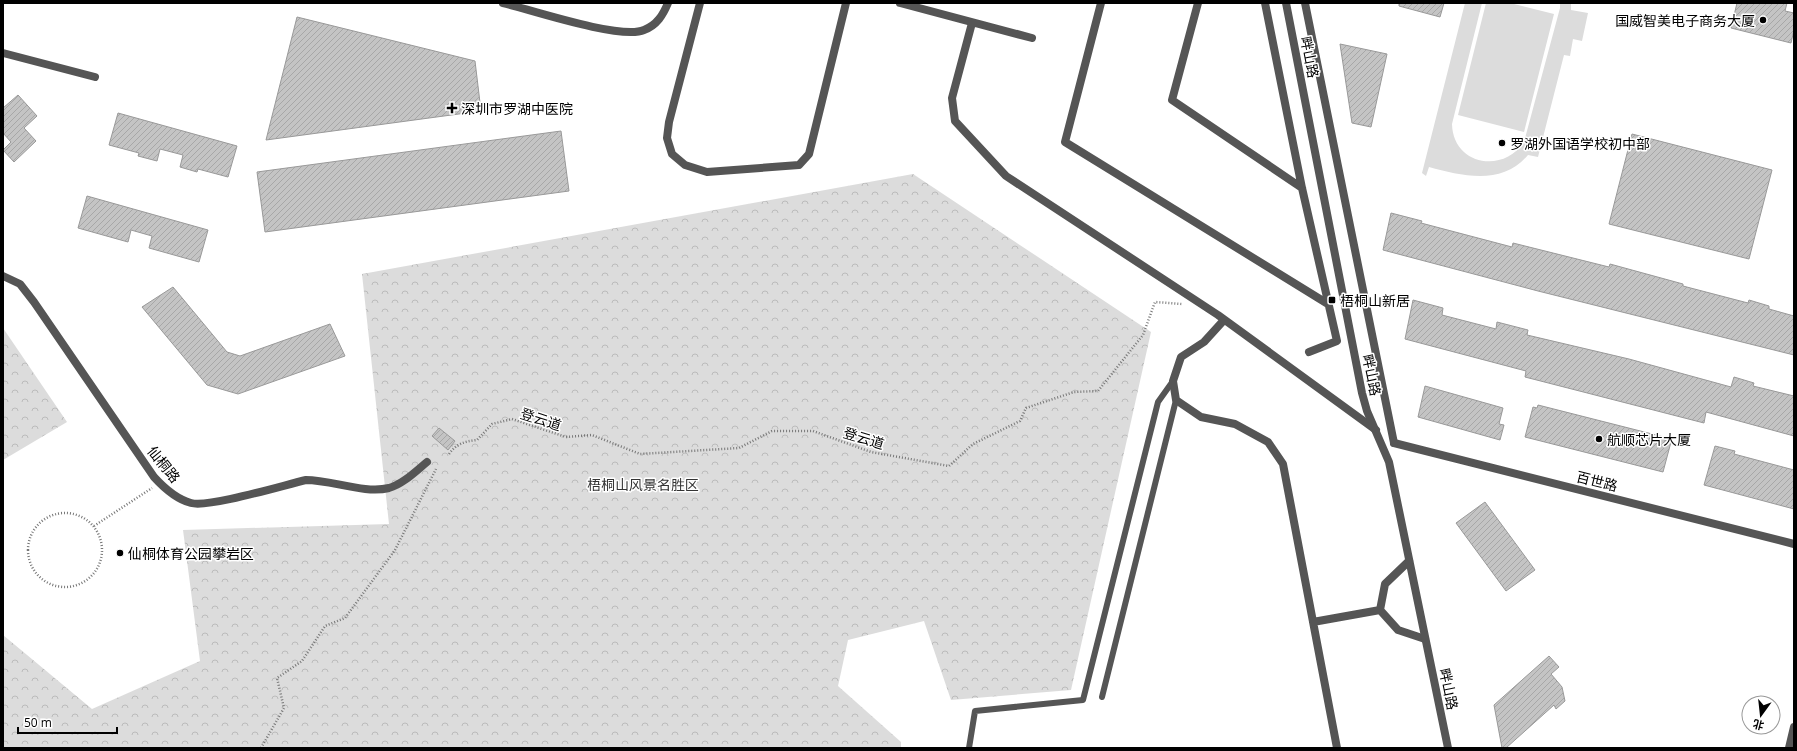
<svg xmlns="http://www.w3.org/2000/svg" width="1797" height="751" viewBox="0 0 1797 751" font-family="'Open Sans','Noto Sans SC',sans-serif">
<defs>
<pattern id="forest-crowns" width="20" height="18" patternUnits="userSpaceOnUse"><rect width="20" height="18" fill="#dcdcdc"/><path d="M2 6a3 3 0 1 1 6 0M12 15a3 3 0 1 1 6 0" fill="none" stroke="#bbb"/></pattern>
<pattern id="building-hatch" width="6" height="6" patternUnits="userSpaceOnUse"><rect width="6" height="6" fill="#c4c4c4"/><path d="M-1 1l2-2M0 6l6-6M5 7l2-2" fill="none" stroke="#a7a7a7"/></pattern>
</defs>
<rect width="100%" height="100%" fill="#fff"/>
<!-- green -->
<path fill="#dcdcdc" d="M 1465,3 L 1482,3 L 1452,124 C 1453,165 1503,174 1524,142 L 1560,8 L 1560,3 L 1571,3 L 1571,10 L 1588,13 L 1582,41 L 1573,39 L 1570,56 L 1564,55 L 1538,157 L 1528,155 C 1503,186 1462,176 1429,167 L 1426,176 L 1422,173 Z
M 1486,3 L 1510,3 L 1554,14 L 1524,132 L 1458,115 Z"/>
<!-- forest -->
<path fill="url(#forest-crowns)" d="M 913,174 L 1151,332 L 1071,690 L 951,700 L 924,621 L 848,640 L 838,686 L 901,742 L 901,748 L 3,748 L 3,635 L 92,709 L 200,661 L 183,530 L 389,524 L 362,274 Z
M 3,328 L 67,422 L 3,460 Z"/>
<!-- building -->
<path fill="url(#building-hatch)" stroke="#999" d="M 1399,3 L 1444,3 L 1440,17 L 1399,6 Z
M 1737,3 L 1787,3 L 1785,11 L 1794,13 L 1794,30 L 1791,43 L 1731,28 Z
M 297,17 L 475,61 L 481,111 L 266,140 Z
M 1340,44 L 1387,54 L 1371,127 L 1352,123 Z
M 18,95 L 37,116 L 24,128 L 36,141 L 14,162 L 3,150 L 11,142 L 3,133 L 3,108 Z
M 118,113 L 237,146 L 228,177 L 198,169 L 197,172 L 180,167 L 183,155 L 160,149 L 157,161 L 138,156 L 139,153 L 109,145 Z
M 561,131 L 569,191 L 265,232 L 257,172 Z
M 1632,134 L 1772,170 L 1749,259 L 1609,224 Z
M 87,196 L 208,230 L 199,262 L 149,248 L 152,236 L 131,230 L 128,242 L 78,228 Z
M 1391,213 L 1422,221 L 1421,223 L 1512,247 L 1513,243 L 1609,267 L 1610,264 L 1683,284 L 1683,286 L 1748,303 L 1749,300 L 1769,306 L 1769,309 L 1794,316 L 1794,355 L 1538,291 L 1383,250 Z
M 173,287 L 227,352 L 240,356 L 330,324 L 345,356 L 238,394 L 207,385 L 142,307 Z
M 1413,300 L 1443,308 L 1442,315 L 1496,329 L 1497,322 L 1528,330 L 1527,335 L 1629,359 L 1731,387 L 1734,377 L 1754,383 L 1753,386 L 1794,396 L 1794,436 L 1706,412 L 1704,423 L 1525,377 L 1526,371 L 1405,339 Z
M 1425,386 L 1503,408 L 1499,424 L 1504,425 L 1500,440 L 1418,417 Z
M 1538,405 L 1664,437 L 1664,440 L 1671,442 L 1663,472 L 1525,437 L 1533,407 L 1537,408 Z
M 439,428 L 455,441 L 448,450 L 432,436 Z
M 1715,446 L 1735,451 L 1734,454 L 1794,470 L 1794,509 L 1704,485 Z
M 1485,502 L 1535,570 L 1506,591 L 1456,523 Z
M 1549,656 L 1559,667 L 1551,674 L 1562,687 L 1565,701 L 1556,709 L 1554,705 L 1506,748 L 1502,748 L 1494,705 Z"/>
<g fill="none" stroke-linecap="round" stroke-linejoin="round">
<!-- path -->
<path stroke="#777" stroke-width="2.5" stroke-dasharray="1 2" stroke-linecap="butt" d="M 449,454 C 456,444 465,441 477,440 L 492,424 L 512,419 L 566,437 L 592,435 L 640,454 L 739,448 L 772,431 L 813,431 L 871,452 L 949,466 L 973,444 L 1020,421 L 1026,408 L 1074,392 L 1098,391 L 1143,335 L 1155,302 L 1182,304
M28 550a37 37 0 1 1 74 0a37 37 0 1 1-74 0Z
M 94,526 L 152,488
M 261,748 L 284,708 L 277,678 L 302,661 L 325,626 L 345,618 L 395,550 L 436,469"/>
<!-- service -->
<path stroke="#555" stroke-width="6" d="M 1102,697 L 1176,400
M 969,748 L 975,711 L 1083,700 L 1158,402 L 1173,381"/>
<!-- minor -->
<path stroke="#555" stroke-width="8" d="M 503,3 C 531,10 621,40 644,30 C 657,25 663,15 668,3
M 700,3 L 669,122 L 667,138 L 672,154 L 685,165 L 707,172 L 799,165 L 809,154 L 846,3
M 900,3 L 1032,38
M 1101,3 L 1065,142 L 1328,304
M 1198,3 L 1172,100 L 1302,188
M 1265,3 L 1302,188 L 1337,341 L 1309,352
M 972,23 L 952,98 L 955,121 L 1006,176 L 1218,315 L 1376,430
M 3,53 L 95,77
M 3,276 L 20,284 L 34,302 L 154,477 C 164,488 176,499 191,503 C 209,508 284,485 306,480 C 332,480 364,494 389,488 C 403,484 416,471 427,462
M 1224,320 L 1204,342 L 1181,357 L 1173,381 L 1176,400 L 1201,417 L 1235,424 L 1268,442 L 1283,464 L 1337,748
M 1394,443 L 1794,544
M 1409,561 L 1385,584 L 1380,610 L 1398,630 L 1425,639
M 1313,622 L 1380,610
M 1789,748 L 1794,727"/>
<!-- tertiary -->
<path stroke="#555" stroke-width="8" d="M 1286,3 L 1362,393 L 1367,411 L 1389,462 L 1448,748
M 1305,3 L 1394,443"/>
</g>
<!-- markers -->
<g fill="#000" stroke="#fff" stroke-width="1.5">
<circle cx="1763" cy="20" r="4"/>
<path d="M450 102h4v4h4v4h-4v4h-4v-4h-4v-4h4z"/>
<circle cx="1502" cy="143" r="4"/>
<rect x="1328" y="296" width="8" height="8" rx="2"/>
<circle cx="1599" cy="439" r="4"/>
<circle cx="120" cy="553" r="4"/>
</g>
<g text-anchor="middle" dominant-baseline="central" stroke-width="3" stroke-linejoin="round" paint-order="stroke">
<!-- poi labels -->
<g font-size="14" fill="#000" stroke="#fff" text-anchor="start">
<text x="1755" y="20" text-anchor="end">国威智美电子商务大厦</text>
<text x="461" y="108">深圳市罗湖中医院</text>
<text x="1510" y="143">罗湖外国语学校初中部</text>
<text x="1340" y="300">梧桐山新居</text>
<text x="1607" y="439">航顺芯片大厦</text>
<text x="128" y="553">仙桐体育公园攀岩区</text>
</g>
<!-- street labels -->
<g font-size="14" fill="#000" stroke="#fff">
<text transform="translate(1310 57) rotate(79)">畔山路</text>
<text transform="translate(1372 375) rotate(78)">畔山路</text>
<text transform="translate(541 419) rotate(18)">登云道</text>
<text transform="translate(864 438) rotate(17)">登云道</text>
<text transform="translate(164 464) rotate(51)">仙桐路</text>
<text transform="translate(1597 481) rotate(14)">百世路</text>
<text transform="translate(1449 689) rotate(78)">畔山路</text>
</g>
<!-- park labels -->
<g font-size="14" fill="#333" stroke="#fff">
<text x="643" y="484">梧桐山风景名胜区</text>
</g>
</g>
<!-- border -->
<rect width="1797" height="751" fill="none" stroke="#000000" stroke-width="8"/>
<!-- north arrow -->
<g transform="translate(1761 715) rotate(195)"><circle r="19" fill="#ffffff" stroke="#999999"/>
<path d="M0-3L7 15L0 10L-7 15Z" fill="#000000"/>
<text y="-6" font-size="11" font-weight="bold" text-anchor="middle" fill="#000000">北</text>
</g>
<!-- scale -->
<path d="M18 727v6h99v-6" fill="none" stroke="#000000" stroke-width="2"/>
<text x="24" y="727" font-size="12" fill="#000000" stroke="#ffffff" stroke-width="3" paint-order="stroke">50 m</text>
</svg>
